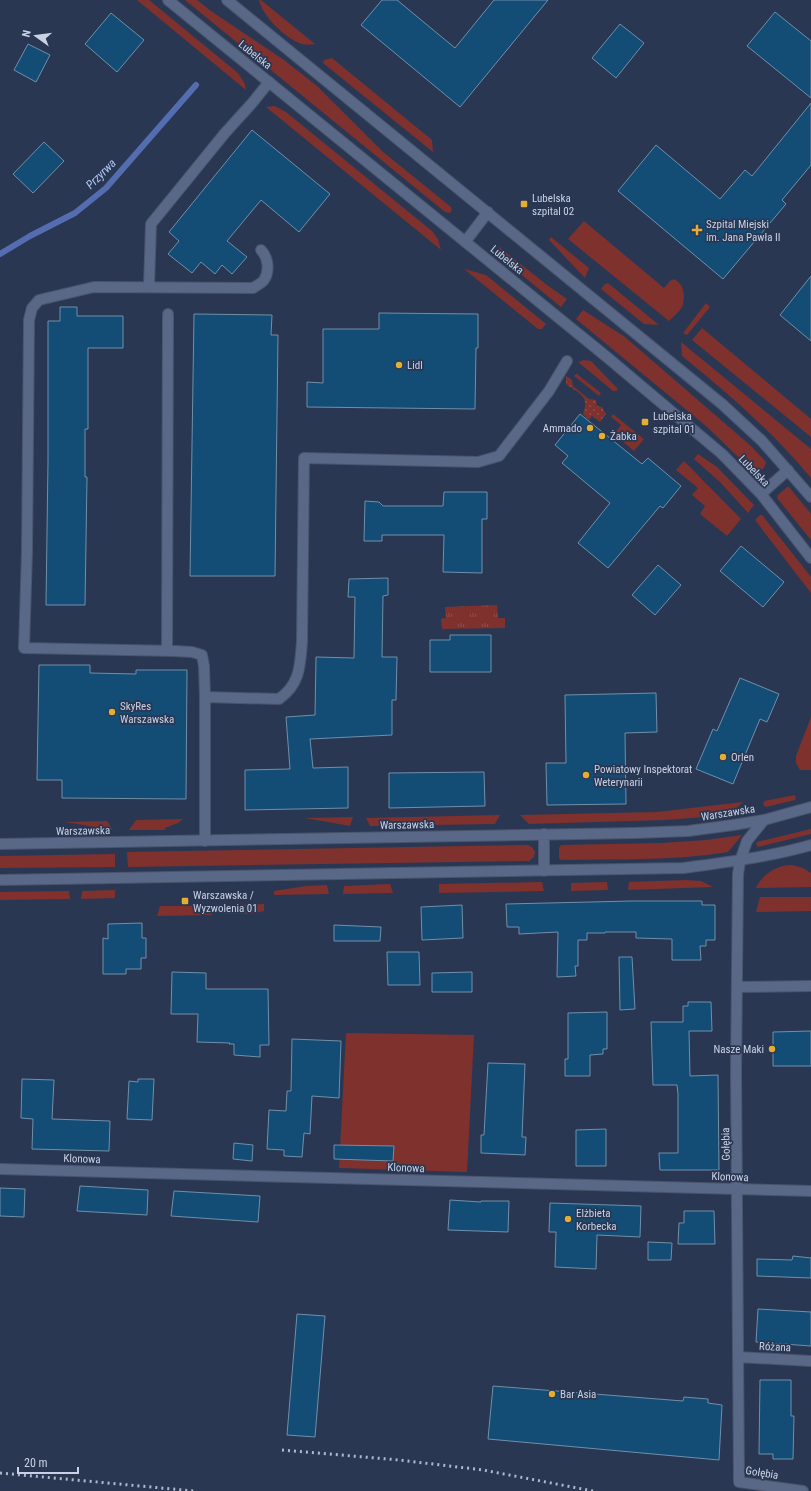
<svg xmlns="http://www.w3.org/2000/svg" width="811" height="1491" viewBox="0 0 811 1491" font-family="'Roboto Condensed',sans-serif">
<defs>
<pattern id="park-tufts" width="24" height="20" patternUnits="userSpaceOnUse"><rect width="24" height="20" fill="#7f312e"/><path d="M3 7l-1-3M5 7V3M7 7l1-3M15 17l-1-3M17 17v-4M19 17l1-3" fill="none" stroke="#904e4c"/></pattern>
<pattern id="garden-dots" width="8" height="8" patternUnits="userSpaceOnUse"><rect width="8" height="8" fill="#7f312e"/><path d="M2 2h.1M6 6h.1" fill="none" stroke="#904e4c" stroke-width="1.8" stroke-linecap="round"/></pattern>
</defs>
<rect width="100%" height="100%" fill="#2a3753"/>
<!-- grass -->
<path fill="#7f312e" d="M 137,0 L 149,0 L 238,73 L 245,84 L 246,90 Z
M 185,0 L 197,0 L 211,11 L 284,60 L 317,86 L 382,151 L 451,207 L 452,210 L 450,213 L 445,212 Z
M 259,0 L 261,0 L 315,44 C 311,45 306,45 302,44 C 287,40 262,16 259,0 Z
M 332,58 L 432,140 L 433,152 L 323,63 L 324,60 Z
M 275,106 L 286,112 L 432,231 L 438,239 L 441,250 L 266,107 Z
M 584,221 L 664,288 L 670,281 L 674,279 C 684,284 686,296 682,307 C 679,312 673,317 669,321 L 568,239 Z
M 551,237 L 589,268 L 585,278 L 549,240 Z
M 499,247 L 547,285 L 567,299 L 561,307 L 496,254 L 496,250 Z
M 464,269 L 486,275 L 546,324 L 542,329 L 538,329 Z
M 608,283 L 659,325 L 644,324 L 601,289 L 605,284 Z
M 706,303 L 710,307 L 687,335 L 683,333 Z
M 583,310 L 625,337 L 751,446 L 766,462 C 765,468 761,472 755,473 L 706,426 L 576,319 Z
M 702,328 L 811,419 L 811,437 L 692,340 Z
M 681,342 L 811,449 L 811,478 C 773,432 729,394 682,356 Z
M 584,360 L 591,361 L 593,363 L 618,389 L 616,391 L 613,391 L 578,362 Z
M 576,374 L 577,374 L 601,393 L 599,396 L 574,376 Z
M 613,414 L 644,439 L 634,451 L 614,434 L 621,425 L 611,417 Z
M 698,454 L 717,467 L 754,505 L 748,513 L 721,483 L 694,459 Z
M 684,461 L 741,519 L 727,536 L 700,514 L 705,506 L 692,495 L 698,488 L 676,470 Z
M 787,487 L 789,487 L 811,514 L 811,540 L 777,498 L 778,495 Z
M 760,515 L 762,515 L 811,577 L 811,593 L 755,520 Z
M 811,717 L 811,770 L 800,770 L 796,763 L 796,756 Z
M 795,795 L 796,798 L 795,800 L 766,807 L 763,805 L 764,801 Z
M 743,802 L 735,809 L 728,813 L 704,817 L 665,820 L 529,824 L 520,815 L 657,812 Z
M 500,815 L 495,824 L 370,826 L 366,818 Z
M 353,817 L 350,826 L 305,818 Z
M 183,819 L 178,823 L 165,828 L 165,830 L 129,830 L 136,820 Z
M 107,821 L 113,830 L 65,822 Z
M 811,829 L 811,834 L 758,847 L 756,844 L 757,842 Z
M 742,835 L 728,852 C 673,861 616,859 561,860 L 559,858 L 559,848 L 561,845 L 661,843 L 706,840 Z
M 528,845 L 532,847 L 535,852 L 534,857 L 529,861 L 128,867 L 127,852 Z
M 115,854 L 115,867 L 0,868 L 0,856 Z
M 792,865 L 803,868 L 811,873 L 811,887 L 757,888 L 756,887 C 764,874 776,865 792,865 Z
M 686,880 L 701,881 L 713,887 L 628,890 L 629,882 Z
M 542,882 L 544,891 L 439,893 L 439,884 Z
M 607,882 L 608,890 L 571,891 L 571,883 Z
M 390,884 L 393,893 L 343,894 L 344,886 Z
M 327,885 L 329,894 L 274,895 L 274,891 L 306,886 Z
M 115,890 L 115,898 L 81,899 L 82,891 Z
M 69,891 L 70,899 L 0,900 L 0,892 Z
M 760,897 L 811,897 L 811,911 L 756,912 Z
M 264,904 L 264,911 C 251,915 237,914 223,914 L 223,905 Z
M 209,905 L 212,905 L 212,915 L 157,916 L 160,906 L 194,906 L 194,912 L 209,911 Z
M 346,1033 L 474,1035 L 467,1172 L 339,1168 Z"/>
<!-- park -->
<path fill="url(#park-tufts)" d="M 497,605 L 498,618 L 505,618 L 505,628 L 442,629 L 441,619 L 446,618 L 445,607 Z"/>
<!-- garden -->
<path fill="url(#garden-dots)" d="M 566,376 L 572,380 L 573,386 L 589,399 L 596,400 L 597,406 L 602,407 L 606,414 L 600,422 L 592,416 L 589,420 L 583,414 C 591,395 576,392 566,384 Z"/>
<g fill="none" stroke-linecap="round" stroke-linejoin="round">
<!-- stream -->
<path stroke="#536db0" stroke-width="6" d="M 0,254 L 30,236 L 75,213 L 106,188 L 196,85"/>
</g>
<!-- building -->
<path fill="#134d76" stroke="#708fa9" d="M 382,0 L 397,0 L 455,48 L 494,0 L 548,0 L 460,107 L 361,25 Z
M 775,12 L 811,41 L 811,98 L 747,46 Z
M 111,13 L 144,40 L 117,72 L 85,44 Z
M 620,24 L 644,43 L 616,78 L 592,58 Z
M 28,44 L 50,55 L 36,82 L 14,70 Z
M 811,103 L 811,165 L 782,200 L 786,204 L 723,279 L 618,191 L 656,145 L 720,199 L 745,170 L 752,176 Z
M 252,130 L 330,194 L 299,232 L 261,200 L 227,241 L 247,257 L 232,274 L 222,265 L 215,274 L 201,262 L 192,273 L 168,254 L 179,241 L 169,232 Z
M 44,142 L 64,161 L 33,193 L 13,174 Z
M 811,276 L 811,341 L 780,315 Z
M 60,307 L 77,307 L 77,316 L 123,316 L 123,348 L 88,348 L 88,429 L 85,429 L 85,477 L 87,477 L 85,605 L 46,605 L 48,461 L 48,321 L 60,321 Z
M 379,313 L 478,314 L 478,348 L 476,348 L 475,409 L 307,407 L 307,382 L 323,383 L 323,329 L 379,329 Z
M 194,314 L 272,315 L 271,335 L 278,335 L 275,576 L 190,576 Z
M 580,414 L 642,464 L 648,458 L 681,486 L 663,508 L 660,506 L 608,568 L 578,543 L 610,503 L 562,463 L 568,456 L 555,445 Z
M 444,492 L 487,492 L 487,519 L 482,519 L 482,573 L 443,572 L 444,535 L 382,535 L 382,541 L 364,541 L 365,501 L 379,502 L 383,506 L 443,506 Z
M 741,546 L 784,582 L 763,607 L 720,571 Z
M 658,565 L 681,585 L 655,615 L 632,595 Z
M 388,578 L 388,595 L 383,596 L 382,657 L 397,657 L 396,700 L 392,700 L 392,735 L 310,739 L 313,768 L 348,767 L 348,808 L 245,810 L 245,770 L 290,769 L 286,717 L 315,715 L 316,657 L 354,658 L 355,597 L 348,597 L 349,579 Z
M 450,635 L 491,635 L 491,672 L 430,672 L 430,640 L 450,640 Z
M 39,665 L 90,665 L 90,673 L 136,674 L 136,670 L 187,670 L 186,799 L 62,798 L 62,780 L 37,780 Z
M 740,678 L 779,694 L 767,722 L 760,719 L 733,784 L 696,769 L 713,729 L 717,731 Z
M 656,693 L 657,732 L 625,733 L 626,804 L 547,805 L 546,763 L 566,763 L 565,695 Z
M 484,772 L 485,806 L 389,808 L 389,773 Z
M 632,901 L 702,901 L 702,905 L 715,905 L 715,940 L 706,940 L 706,946 L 700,946 L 701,960 L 672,960 L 672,939 L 636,938 L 636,932 L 605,932 L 605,933 L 587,933 L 587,940 L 578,940 L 578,966 L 575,966 L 576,976 L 557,977 L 558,932 L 519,934 L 519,927 L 507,927 L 506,904 Z
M 462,905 L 463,938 L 422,940 L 421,907 Z
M 142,923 L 142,938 L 146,938 L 146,958 L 141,958 L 141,969 L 126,969 L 126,974 L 103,974 L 103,938 L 108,939 L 108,924 Z
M 334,925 L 381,927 L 380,941 L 334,941 Z
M 387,952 L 419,952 L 420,985 L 388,985 Z
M 619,957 L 632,957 L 635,1009 L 620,1010 Z
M 172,972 L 206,973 L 206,989 L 268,989 L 269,1045 L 260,1045 L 260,1057 L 234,1055 L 234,1044 L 229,1044 L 230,1043 L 197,1042 L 198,1014 L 171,1014 Z
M 472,972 L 472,992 L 432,992 L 432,973 Z
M 688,1002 L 711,1002 L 712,1031 L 689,1031 L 690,1076 L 718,1075 L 719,1170 L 660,1170 L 659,1153 L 678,1153 L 678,1094 L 677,1085 L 653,1085 L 651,1022 L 683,1022 L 683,1006 L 688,1006 Z
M 607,1012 L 607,1049 L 603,1049 L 603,1054 L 590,1055 L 590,1076 L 565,1076 L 565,1059 L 568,1059 L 568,1013 Z
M 811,1031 L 811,1066 L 773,1066 L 773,1032 Z
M 292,1039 L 341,1041 L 339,1098 L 312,1096 L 310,1134 L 304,1133 L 302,1157 L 284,1156 L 284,1150 L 267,1149 L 269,1110 L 286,1111 L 287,1091 L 291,1091 Z
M 488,1063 L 525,1064 L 522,1137 L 526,1137 L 525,1155 L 481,1153 L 481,1135 L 484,1135 Z
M 22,1079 L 54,1080 L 52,1119 L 110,1121 L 109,1151 L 32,1149 L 33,1119 L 21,1118 Z
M 138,1079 L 154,1079 L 152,1120 L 127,1119 L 129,1081 L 138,1082 Z
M 606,1129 L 606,1166 L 576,1166 L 576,1130 Z
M 234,1143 L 253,1145 L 252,1161 L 233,1159 Z
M 334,1145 L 394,1146 L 393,1161 L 334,1159 Z
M 80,1186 L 148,1190 L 147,1215 L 77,1211 Z
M 0,1188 L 25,1189 L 24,1217 L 0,1216 Z
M 174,1191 L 260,1196 L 258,1222 L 171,1216 Z
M 450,1200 L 481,1202 L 481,1201 L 509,1201 L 508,1232 L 448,1230 Z
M 550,1203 L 641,1206 L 640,1237 L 597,1235 L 596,1269 L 555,1267 L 556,1232 L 549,1232 Z
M 684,1211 L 714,1211 L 715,1244 L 678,1244 L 679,1223 L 684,1223 Z
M 648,1242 L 672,1243 L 671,1260 L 648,1260 Z
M 793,1256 L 811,1258 L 811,1278 L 757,1276 L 757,1259 L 792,1260 Z
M 758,1309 L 811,1312 L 811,1346 L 756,1342 Z
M 297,1314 L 325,1316 L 315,1437 L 287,1435 Z
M 760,1380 L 791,1380 L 791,1416 L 794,1416 L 793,1459 L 773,1459 L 773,1454 L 759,1454 Z
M 493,1386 L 683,1401 L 684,1397 L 708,1399 L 708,1403 L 722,1405 L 719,1460 L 488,1439 Z"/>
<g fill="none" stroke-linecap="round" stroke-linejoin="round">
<!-- street casing -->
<g stroke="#49546c" stroke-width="12">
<path id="street" d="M 149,287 L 151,224 L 225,133 L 253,102 L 269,82
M 167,651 L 168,314
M 205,697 L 279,699 C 300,684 300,667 302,642 L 304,458 L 478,462 L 499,456 L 549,391 L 567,361
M 764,820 L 747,841 L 740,861 L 738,874 L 736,1072 L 739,1482 L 803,1491
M 205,841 L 205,697 L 204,666 L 202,655 L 192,652 L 175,651 L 24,648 L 27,552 L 29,320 L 32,308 L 39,300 L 94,287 L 253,288 C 256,286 262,283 264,280 C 270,271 268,257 261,250
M 738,987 L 811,986
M 0,1169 L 811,1191
M 738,1357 L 811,1361"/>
</g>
<!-- secondary casing -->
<g stroke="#49546c" stroke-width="12">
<path id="secondary" d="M 168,0 L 608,358 L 722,454 L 761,494 L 811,558
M 227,0 L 722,404 L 762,441 L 811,497
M 465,242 L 488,212
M 761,494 L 788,470
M 0,844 L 635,833 L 688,831 L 733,825 L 764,820 L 811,807
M 544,871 L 544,834
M 0,880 L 684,868 C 727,862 769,857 811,845"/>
</g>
<!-- street -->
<use href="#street" stroke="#596887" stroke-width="10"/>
<!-- secondary -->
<use href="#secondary" stroke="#596887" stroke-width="10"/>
<!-- rail -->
<path stroke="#afb9cd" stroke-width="3" stroke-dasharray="2 4" stroke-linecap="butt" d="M 282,1450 L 399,1460 L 483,1470 L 593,1491
M 0,1473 L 194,1491"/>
</g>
<!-- markers -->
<g fill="#e2af34" stroke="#2a3753" stroke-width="1.5">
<rect x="520" y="200" width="8" height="8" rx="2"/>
<path d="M695 224h4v4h4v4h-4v4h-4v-4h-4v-4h4z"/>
<circle cx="399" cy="365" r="4"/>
<rect x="641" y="418" width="8" height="8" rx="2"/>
<circle cx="590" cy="428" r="4"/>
<circle cx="602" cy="436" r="4"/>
<circle cx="112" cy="712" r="4"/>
<circle cx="723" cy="757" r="4"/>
<circle cx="586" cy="775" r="4"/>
<rect x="181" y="897" width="8" height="8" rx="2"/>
<circle cx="772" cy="1049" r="4"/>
<circle cx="568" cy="1219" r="4"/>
<circle cx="552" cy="1394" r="4"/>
</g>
<g text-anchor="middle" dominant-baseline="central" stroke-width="3.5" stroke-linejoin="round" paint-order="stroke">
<!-- street labels -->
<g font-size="11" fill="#c9d2e4" stroke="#2a3753">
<text transform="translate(255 55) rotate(39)">Lubelska</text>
<text transform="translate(507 260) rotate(39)">Lubelska</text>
<text transform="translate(754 471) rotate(46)">Lubelska</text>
<text transform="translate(728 813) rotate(-9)">Warszawska</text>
<text transform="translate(407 825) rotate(-1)">Warszawska</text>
<text transform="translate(83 831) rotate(-1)">Warszawska</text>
<text transform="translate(726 1144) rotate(-91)">Gołębia</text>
<text transform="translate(82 1159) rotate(2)">Klonowa</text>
<text transform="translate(406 1168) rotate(2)">Klonowa</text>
<text transform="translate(730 1177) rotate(2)">Klonowa</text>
<text transform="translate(775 1347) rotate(3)">Różana</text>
<text transform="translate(762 1473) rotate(9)">Gołębia</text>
</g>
<!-- poi labels -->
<g font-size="11" fill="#c9d2e4" stroke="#2a3753" text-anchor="start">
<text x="532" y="198">Lubelska<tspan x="532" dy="13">szpital 02</tspan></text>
<text x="706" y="224">Szpital Miejski<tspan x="706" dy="13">im. Jana Pawła II</tspan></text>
<text x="407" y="365">Lidl</text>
<text x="653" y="416">Lubelska<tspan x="653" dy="13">szpital 01</tspan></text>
<text x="582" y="428" text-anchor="end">Ammado</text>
<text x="610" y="436">Żabka</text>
<text x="120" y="706">SkyRes<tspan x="120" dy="13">Warszawska</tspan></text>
<text x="731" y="757">Orlen</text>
<text x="594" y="769">Powiatowy Inspektorat<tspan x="594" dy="13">Weterynarii</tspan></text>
<text x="193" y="895">Warszawska /<tspan x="193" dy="13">Wyzwolenia 01</tspan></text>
<text x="764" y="1049" text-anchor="end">Nasze Maki</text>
<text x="576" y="1213">Elżbieta<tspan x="576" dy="13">Korbecka</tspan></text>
<text x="560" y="1394">Bar Asia</text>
</g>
<!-- water labels -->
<g font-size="12" font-style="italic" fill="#aec5f4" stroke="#2a3753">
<text transform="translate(101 174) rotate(-45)">Przyrwa</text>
</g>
</g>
<!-- north arrow -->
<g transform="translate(36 36) rotate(284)" stroke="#2a3753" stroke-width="3" paint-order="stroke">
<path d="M0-3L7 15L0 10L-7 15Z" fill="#c9d2e4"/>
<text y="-6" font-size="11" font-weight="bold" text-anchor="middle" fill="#c9d2e4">N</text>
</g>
<!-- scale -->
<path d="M18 1467v6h60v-6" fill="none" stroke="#c9d2e4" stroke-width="2"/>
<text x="24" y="1467" font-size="12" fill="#c9d2e4" stroke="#2a3753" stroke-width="3" paint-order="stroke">20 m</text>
</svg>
